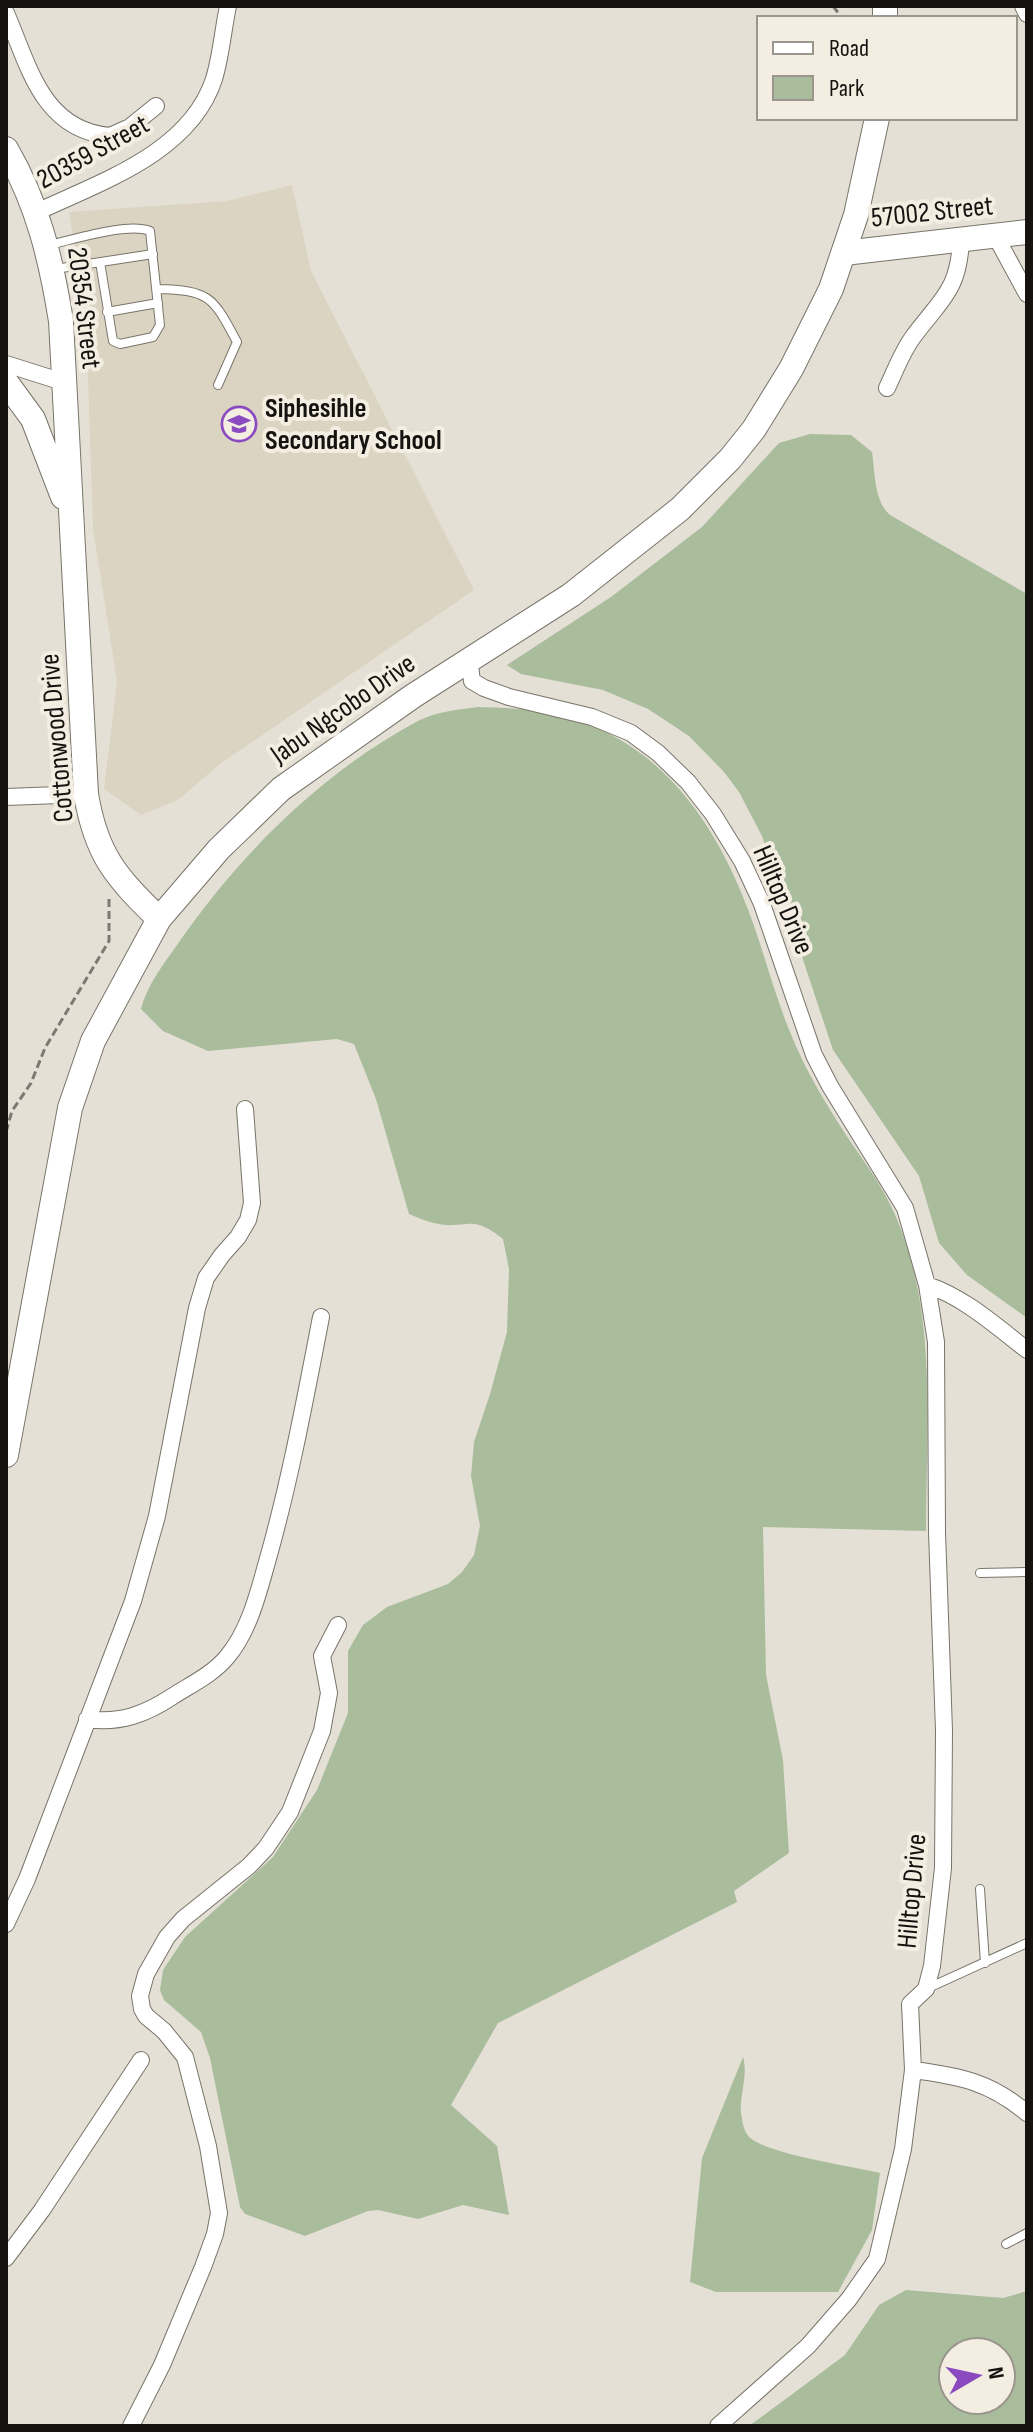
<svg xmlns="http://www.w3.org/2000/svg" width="1033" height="2432" viewBox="0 0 1033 2432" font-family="'Sofia Sans Condensed',sans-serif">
<rect width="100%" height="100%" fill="#e5e0d5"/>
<!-- built -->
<path fill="#dcd4c2" d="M 292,185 L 311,271 L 474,590 L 220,764 L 178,800 L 141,815 L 104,789 L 117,681 L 93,529 L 86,318 L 69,212 L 227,201 Z"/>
<!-- green -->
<path fill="#a9bc9c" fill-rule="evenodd" d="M 810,434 L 851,435 L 872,452 C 875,472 874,501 890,515 L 1027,594 L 1027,1318 L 967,1275 L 939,1243 L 919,1176 L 833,1050 L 762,836 L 739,792 L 724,772 L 689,736 L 648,709 L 603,690 L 521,674 L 507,665 L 611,597 L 702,527 L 779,443 Z
M 478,707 C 500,708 522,708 544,712 C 653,732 712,814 749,912 C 764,952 774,993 790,1032 C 805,1070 826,1104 848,1138 C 863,1160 878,1180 890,1204 C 939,1304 926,1422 926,1531 L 763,1527 L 766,1675 L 783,1760 L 789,1853 L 734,1891 L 737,1902 L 498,2023 L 451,2105 L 497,2146 L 509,2215 L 463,2205 L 418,2219 L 378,2210 L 368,2211 L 305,2236 L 245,2214 L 240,2207 L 210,2058 L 201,2032 L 164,2000 L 160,1990 L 163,1970 L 185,1937 L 273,1857 L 317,1790 L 348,1713 L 348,1651 L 363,1625 L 387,1607 L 448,1584 L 462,1572 L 474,1555 L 480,1526 L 471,1476 L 474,1442 L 490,1394 L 507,1332 L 509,1269 L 503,1239 C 469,1212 467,1231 434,1223 C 425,1221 417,1217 409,1214 L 376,1099 L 354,1044 L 337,1039 L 208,1051 L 163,1031 L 141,1009 C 147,985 163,965 177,945 C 238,856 322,772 418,721 C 437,711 458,710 478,707 Z
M 743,2057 C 749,2078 737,2099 742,2119 C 743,2127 746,2136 753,2140 C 776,2155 850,2166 880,2173 L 872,2230 L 838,2292 L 716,2292 L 690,2282 L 702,2158 Z
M 906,2290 L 1003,2298 L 1027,2291 L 1027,2426 L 749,2426 L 845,2355 L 879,2305 ZM 1001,2352 L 1001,2400 L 953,2400 L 953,2352 Z"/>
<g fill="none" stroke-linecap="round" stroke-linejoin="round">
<!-- lane casing -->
<g stroke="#787469" stroke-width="10">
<path id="lane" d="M 48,245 C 73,240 127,222 150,231 L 160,325 L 153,337 L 120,344 L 113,341 L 100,262
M 55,269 L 153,254
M 157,289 C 210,290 213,297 237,342 L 218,385
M 107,312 L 158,303
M 980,1573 L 1027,1572
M 980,1889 L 985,1963
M 926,1989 L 1027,1943
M 1006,2244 L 1027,2233"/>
</g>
<!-- street casing -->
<g stroke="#787469" stroke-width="18">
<path id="street" d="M 1023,6 L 1027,14
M 6,13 C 29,66 42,130 110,136 L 130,127 L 156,106
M 37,212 C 100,182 190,153 214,79 C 221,56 223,30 228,6
M 995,235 L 1027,294
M 6,364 L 63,382
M 887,388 C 895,371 902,352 913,337 C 941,299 959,291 961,239
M 469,658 L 472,681 L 484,688 L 509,697 L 592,717 L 631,733 L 658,753 L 688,782 L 713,814 L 742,861 L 762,904 L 814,1055 L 830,1086 L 905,1208 L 927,1285 L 936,1342 L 937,1532 L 944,1731 L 943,1868 L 932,1966 L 926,1989 L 910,2004 L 913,2070 L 903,2149 L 877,2259 L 849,2299 L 808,2346 L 718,2426
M 6,797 L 86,794
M 927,1285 C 964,1297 996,1326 1027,1350
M 87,1719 C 120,1724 146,1714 173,1696 C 192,1684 213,1674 227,1657 C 249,1631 258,1594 267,1562 C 290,1481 305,1400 321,1317
M 6,1924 L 27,1879 L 133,1601 L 157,1516 L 197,1308 L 206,1278 L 222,1255 L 238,1237 L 248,1220 L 252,1203 L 245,1109
M 913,2070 C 960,2076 990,2082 1027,2113
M 6,2258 L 42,2210 L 141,2060
M 131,2426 L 162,2365 L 203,2267 L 215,2234 L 219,2213 L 208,2146 L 185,2057 L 164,2031 L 146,2016 L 142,2009 L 140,1996 L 146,1974 L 167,1937 L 183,1919 L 249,1866 L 266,1848 L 290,1812 L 322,1731 L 329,1693 L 322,1656 L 338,1625"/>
</g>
<!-- secondary casing -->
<g stroke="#787469" stroke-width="26">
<path id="secondary" d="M 885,6 L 885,18
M 6,149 C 38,204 51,259 61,321 L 86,794 C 96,855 116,877 159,919
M 844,253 L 1027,232
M 6,382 L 33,419 L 63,497
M 6,1455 L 70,1108 L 93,1041 L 159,919 L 219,849 L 281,789 L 413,696 L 571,595 L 680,509 L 730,459 L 754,429 L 791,369 L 831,289 L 856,215 L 877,118"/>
</g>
<!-- path -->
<path stroke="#7d7972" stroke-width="3" stroke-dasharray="8 4" stroke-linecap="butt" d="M 833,6 L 842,18
M 6,1132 L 12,1111 L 31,1083 L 45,1048 L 109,941 L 109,899"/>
<!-- lane -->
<use href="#lane" stroke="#fff" stroke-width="8"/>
<!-- street -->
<use href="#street" stroke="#fff" stroke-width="16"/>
<!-- secondary -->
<use href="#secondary" stroke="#fff" stroke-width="24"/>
</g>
<!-- icons -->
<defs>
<g id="school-ring" transform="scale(1.8)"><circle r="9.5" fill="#f3ede2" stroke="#8b4abf" stroke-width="1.5"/><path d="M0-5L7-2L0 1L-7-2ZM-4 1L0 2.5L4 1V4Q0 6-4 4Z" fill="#8b4abf"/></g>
</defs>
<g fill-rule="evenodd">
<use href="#school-ring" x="239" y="424"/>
</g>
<g text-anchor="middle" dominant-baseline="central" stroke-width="8" stroke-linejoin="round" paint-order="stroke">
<!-- street labels -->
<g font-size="28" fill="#15130f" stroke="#f3ede2">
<text transform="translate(93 152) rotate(-29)">20359 Street</text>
<text transform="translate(932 212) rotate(-6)">57002 Street</text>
<text transform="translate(84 308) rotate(83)">20354 Street</text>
<text transform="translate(343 709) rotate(-35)">Jabu Ngcobo Drive</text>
<text transform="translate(57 738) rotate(-95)">Cottonwood Drive</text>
<text transform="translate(783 900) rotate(67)">Hilltop Drive</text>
<text transform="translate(912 1891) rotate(-85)">Hilltop Drive</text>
</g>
<!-- poi labels -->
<g font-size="28" font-weight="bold" fill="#15130f" stroke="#f3ede2" text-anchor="start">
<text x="265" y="408">Siphesihle<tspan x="265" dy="32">Secondary School</tspan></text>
</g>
</g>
<!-- border -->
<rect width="1033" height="2432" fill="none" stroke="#15130f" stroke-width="16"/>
<!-- legend -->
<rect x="757" y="16" width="260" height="104" fill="#f3ede2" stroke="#9a968e" stroke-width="2"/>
<rect x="773" y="42" width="40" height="12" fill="#ffffff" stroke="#9a968e" stroke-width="2"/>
<text x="829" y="56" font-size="24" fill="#15130f">Road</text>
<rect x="773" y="76" width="40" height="24" fill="#a9bc9c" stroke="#9a968e" stroke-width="2"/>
<text x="829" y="96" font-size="24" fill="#15130f">Park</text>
<!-- north arrow -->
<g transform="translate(977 2376) rotate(81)"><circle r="38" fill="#f3ede2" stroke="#9a968e" stroke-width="2"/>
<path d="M0-6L14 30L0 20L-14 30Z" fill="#8b4abf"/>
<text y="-12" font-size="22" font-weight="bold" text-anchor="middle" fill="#15130f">N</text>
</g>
</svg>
